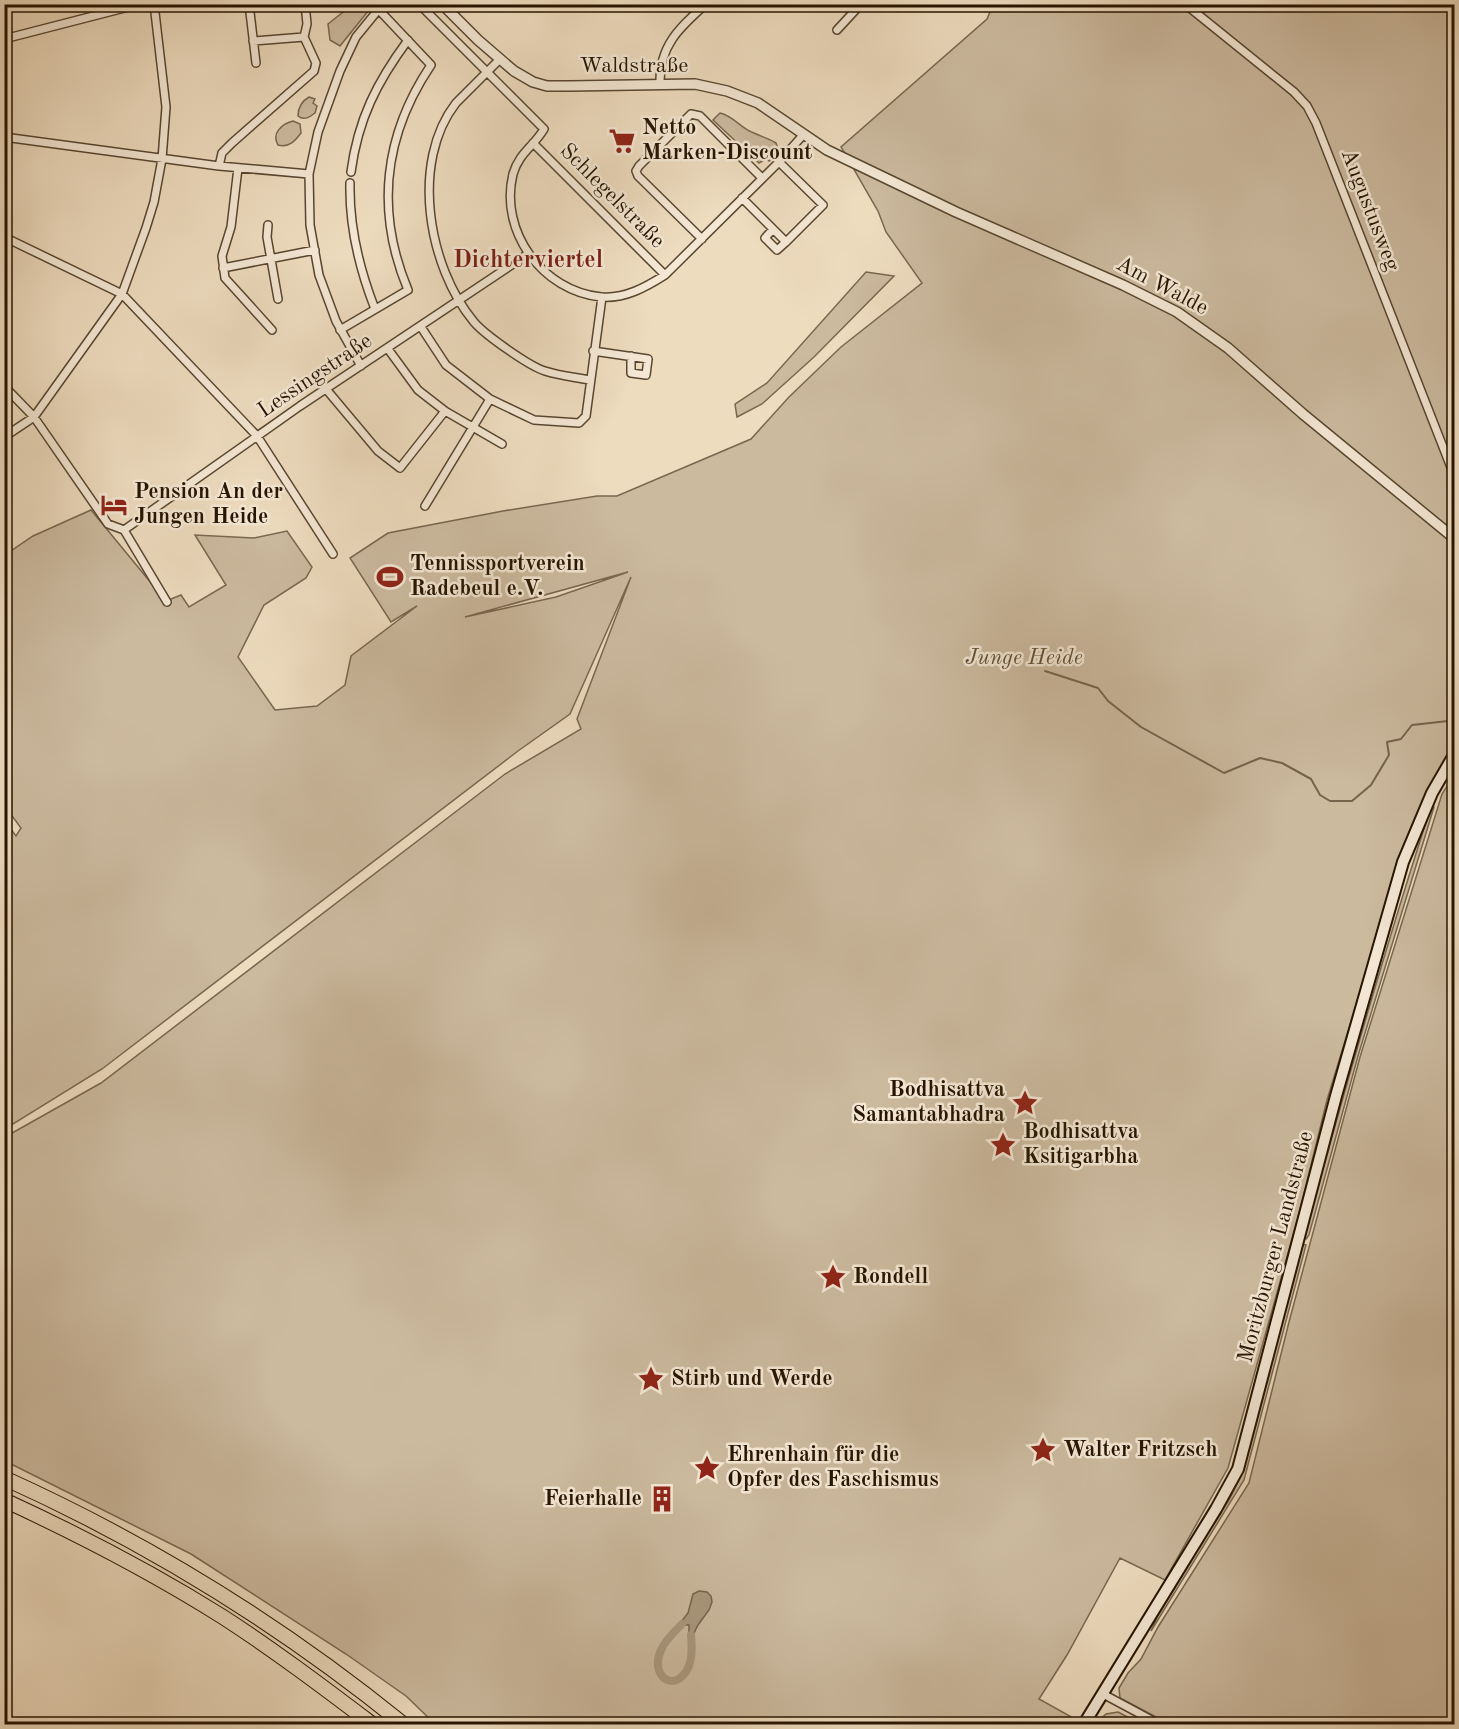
<svg xmlns="http://www.w3.org/2000/svg" width="1459" height="1729" viewBox="0 0 1459 1729" font-family="'Old Standard TT',serif">
<rect width="100%" height="100%" fill="#eedcbf"/>
<filter id="stains"><feTurbulence type="fractalNoise" baseFrequency=".00333" numOctaves="4"/><feColorMatrix values="0 0 0 0 .2 0 0 0 0 .09 0 0 0 0 .02 0 0 0 .5 -.17"/></filter>
<radialGradient id="worn" r=".72"><stop offset=".6" stop-color="#630" stop-opacity="0"/><stop offset="1" stop-color="#630" stop-opacity=".3"/></radialGradient>
<!-- green -->
<path fill="#ccba9f" stroke="#796750" stroke-width="1.5" fill-rule="evenodd" d="M 352,5 L 373,5 L 340,46 L 330,40 L 328,24 Z
M 993,5 L 1454,5 L 1454,742 L 1428,793 L 1382,920 L 1327,1100 L 1299,1214 L 1228,1468 L 1165,1580 L 1120,1558 L 1067,1655 L 1039,1699 L 1075,1719 L 1072,1724 L 435,1724 L 406,1696 L 346,1654 L 191,1554 L 5,1461 L 5,1137 L 101,1083 L 505,774 L 581,729 L 577,719 L 631,577 L 570,714 L 518,751 L 102,1069 L 5,1129 L 4,820 L 16,836 L 21,828 L 4,805 L 5,555 L 33,536 L 91,510 L 166,601 L 181,595 L 189,607 L 226,585 L 195,535 L 254,538 L 287,531 L 312,567 L 306,578 L 264,605 L 238,657 L 275,710 L 317,706 L 345,685 L 351,656 L 417,606 L 391,622 L 350,558 L 388,533 L 503,511 L 597,496 L 617,496 L 751,439 L 789,397 L 841,347 L 922,283 L 886,232 L 878,211 L 841,147 L 987,19 ZM 628,572 L 556,597 L 465,617 Z
M 309,97 L 315,99 L 313,103 L 317,106 L 315,113 C 310,117 304,121 298,116 C 298,107 302,101 309,97 Z
M 720,113 C 734,116 741,129 754,133 C 762,137 768,138 776,143 L 779,152 L 769,161 L 766,159 L 759,163 L 713,120 Z
M 293,121 L 300,124 L 301,133 C 295,141 289,148 278,145 C 271,133 282,124 293,121 Z
M 866,272 L 894,276 L 814,357 L 762,404 L 737,417 L 735,404 L 767,383 Z
M 1454,775 L 1454,1724 L 1169,1724 L 1120,1698 L 1119,1688 L 1128,1673 L 1141,1659 L 1158,1627 L 1249,1483 L 1289,1322 L 1360,1057 L 1442,794 Z
M 1432,804 L 1434,807 L 1358,1056 L 1309,1235 L 1306,1239 L 1304,1237 C 1344,1092 1385,947 1432,804 Z
M 1302,1244 L 1306,1245 L 1244,1480 L 1151,1631 L 1163,1603 L 1229,1500 L 1241,1476 Z
M 1118,1712 L 1141,1724 L 1095,1724 L 1106,1714 Z"/>
<!-- water -->
<path fill="#aa987e" stroke="#75634c" stroke-width="1.5" d="M 699,1591 L 707,1592 L 711,1596 L 712,1602 L 709,1610 L 698,1625 L 693,1635 L 689,1633 L 689,1625 L 685,1625 L 681,1622 L 688,1613 L 693,1594 Z"/>
<g fill="none" stroke-linecap="round" stroke-linejoin="round">
<!-- stream -->
<path stroke="#75634c" stroke-width="2" d="M 1045,671 L 1098,688 L 1108,701 L 1141,727 L 1224,773 L 1260,758 L 1282,763 L 1311,779 L 1320,795 L 1330,801 L 1352,801 L 1371,785 L 1389,755 L 1387,742 L 1401,739 L 1412,725 L 1448,721 L 1454,717"/>
<!-- canal -->
<path stroke="#aa987e" stroke-width="8" d="M 682,1624 C 674,1632 666,1639 661,1650 C 649,1677 675,1694 688,1668 C 693,1658 692,1645 691,1635"/>
<!-- minor casing -->
<g stroke="#584630" stroke-width="10">
<path id="minor" d="M 249,4 L 256,63
M 419,4 L 544,129 C 534,146 519,153 513,174 C 499,231 542,291 601,297 C 625,299 646,287 665,275 L 779,162 L 804,134
M 1185,4 L 1294,92 L 1307,106 L 1316,123 L 1454,475
M 837,30 L 861,4
M 304,37 L 307,24 L 305,4
M 4,39 L 140,4
M 253,41 L 304,37
M 500,59 L 456,103 C 410,162 428,267 474,322 C 485,335 529,366 545,371 C 560,376 575,377 590,380
M 660,84 C 659,46 679,28 706,4
M 4,137 L 219,166 L 309,174
M 533,143 L 665,275
M 219,166 L 222,153 L 232,143 L 314,71 L 316,63 L 304,37
M 238,168 L 231,227 L 222,256 L 225,278 L 272,330
M 351,172 C 358,119 377,82 408,40
M 350,183 C 349,228 359,268 375,309
M 742,198 L 786,242 L 823,205 L 779,162
M 268,225 L 267,237 L 278,299
M 773,229 L 765,238 L 777,250 L 786,242
M 4,237 L 122,294 L 257,436 L 333,554
M 702,239 L 638,176 L 636,171 L 639,166 L 691,114 L 700,116 L 762,178
M 223,268 L 315,250
M 421,327 L 446,365 L 490,399 L 534,420 L 579,423 L 586,416 L 602,297
M 340,330 L 408,290 C 375,211 384,135 431,65 L 379,10
M 388,349 L 418,390 L 445,411 L 502,444
M 593,351 L 648,359 L 646,375 L 631,373 L 631,356
M 361,366 L 336,321 L 319,275 L 310,225 L 309,174 L 318,132 L 340,71 L 356,37 L 383,4
M 4,386 L 34,417 L 108,524 L 124,530 L 167,602
M 326,389 L 378,451 L 400,468 L 445,411
M 4,437 L 34,417 L 122,294 L 146,228 L 154,202 L 162,159 L 166,107 L 154,4
M 425,506 L 490,399
M 124,530 L 300,406 L 528,254
M 1103,1694 L 1159,1724"/>
</g>
<!-- tertiary casing -->
<g stroke="#584630" stroke-width="12">
<path id="tertiary" d="M 442,4 L 478,40 L 514,71 L 533,82 L 547,86 L 570,86 L 695,84 L 727,91 L 758,103 L 827,150 L 956,212 L 1123,285 L 1177,312 L 1228,348 L 1303,414 L 1454,538"/>
</g>
<!-- secondary casing -->
<g stroke="#261401" stroke-width="14">
<path id="secondary" d="M 1084,1724 L 1216,1509 L 1238,1469 L 1336,1096 L 1403,862 L 1432,793 L 1454,755"/>
</g>
<!-- motorway casing -->
<g stroke="#261401" stroke-width="16">
<path id="motorway" d="M 4,1478 C 148,1543 281,1625 403,1724
M 4,1500 C 80,1535 153,1573 223,1617 C 274,1650 323,1687 372,1724"/>
</g>
<!-- minor -->
<use href="#minor" stroke="#f4e8d5" stroke-width="7"/>
<!-- tertiary -->
<use href="#tertiary" stroke="#f4e8d5" stroke-width="9"/>
<!-- secondary -->
<use href="#secondary" stroke="#f4e8d5" stroke-width="10"/>
<!-- motorway -->
<use href="#motorway" stroke="#eedcbf" stroke-width="14"/>
</g>
<!-- icons -->
<defs>
<g id="supermarket-bare" transform="scale(2.07)"><path d="M-6-5.5h2.5l.6 2H6L4.5 2H-2.5L-4.4-4H-6ZM-1.5 3.2a1.3 1.3 0 1 0 .1 0ZM3 3.2a1.3 1.3 0 1 0 .1 0Z" fill="#8f2418" stroke="#f4e8d5" stroke-width="2.5" paint-order="stroke"/></g>
<g id="hotel-bare" transform="scale(2.07)"><path d="M-6-4.5h1.5V1H6V5H4.5V3h-9V5H-6ZM-4 0a1.8 1.8 0 1 1 3.6 0ZM.5 0V-2.5h3Q6-2.5 6 0Z" fill="#8f2418" stroke="#f4e8d5" stroke-width="2.5" paint-order="stroke"/></g>
<g id="stadium-bare" transform="scale(2.07)"><path d="M0-5a6.5 5 0 1 0 0 10a6.5 5 0 1 0 0-10ZM-3.5-1.8h7v3.6h-7Z" fill="#8f2418" stroke="#f4e8d5" stroke-width="2.5" paint-order="stroke"/></g>
<g id="sight-bare" transform="scale(2.07)"><path d="M0-6L1.8-2.2L6-1.7L2.9 1.2L3.7 5.4L0 3.3L-3.7 5.4L-2.9 1.2L-6-1.7L-1.8-2.2Z" fill="#8f2418" stroke="#f4e8d5" stroke-width="2.5" paint-order="stroke"/></g>
<g id="building-bare" transform="scale(2.07)"><path d="M-4-6H4V6H1V3H-1V6H-4ZM-2.5-4.3h1.7v1.8h-1.7ZM.8-4.3h1.7v1.8H.8ZM-2.5-1h1.7V.8h-1.7ZM.8-1h1.7V.8H.8Z" fill="#8f2418" stroke="#f4e8d5" stroke-width="2.5" paint-order="stroke"/></g>
</defs>
<g fill-rule="evenodd">
<use href="#supermarket-bare" x="622" y="141"/>
<use href="#hotel-bare" x="114" y="505"/>
<use href="#stadium-bare" x="390" y="577"/>
<use href="#sight-bare" x="1025" y="1103"/>
<use href="#sight-bare" x="1003" y="1145"/>
<use href="#sight-bare" x="833" y="1277"/>
<use href="#sight-bare" x="651" y="1379"/>
<use href="#sight-bare" x="1043" y="1450"/>
<use href="#sight-bare" x="707" y="1468"/>
<use href="#building-bare" x="662" y="1499"/>
</g>
<g text-anchor="middle" dominant-baseline="central" stroke-width="5" stroke-linejoin="round" paint-order="stroke">
<!-- street labels -->
<g font-size="22" fill="#261401" stroke="#f4e8d5">
<text x="634" y="66">Waldstraße</text>
<text transform="translate(612 196) rotate(45)">Schlegelstraße</text>
<text transform="translate(1370 210) rotate(69)">Augustusweg</text>
<text transform="translate(1162 286) rotate(28)">Am Walde</text>
<text transform="translate(315 376) rotate(-34)">Lessingstraße</text>
<text transform="translate(1276 1247) rotate(-75)">Moritzburger Landstraße</text>
</g>
<!-- poi labels -->
<g font-size="22" font-weight="bold" fill="#261401" stroke="#f4e8d5" text-anchor="start">
<text x="642" y="128">Netto<tspan x="642" dy="25">Marken-Discount</tspan></text>
<text x="134" y="492">Pension An der<tspan x="134" dy="25">Jungen Heide</tspan></text>
<text x="410" y="564">Tennissportverein<tspan x="410" dy="25">Radebeul e.V.</tspan></text>
<text x="1005" y="1090" text-anchor="end">Bodhisattva<tspan x="1005" dy="25">Samantabhadra</tspan></text>
<text x="1023" y="1132">Bodhisattva<tspan x="1023" dy="25">Ksitigarbha</tspan></text>
<text x="853" y="1277">Rondell</text>
<text x="671" y="1379">Stirb und Werde</text>
<text x="1063" y="1450">Walter Fritzsch</text>
<text x="727" y="1455">Ehrenhain für die<tspan x="727" dy="25">Opfer des Faschismus</tspan></text>
<text x="642" y="1499" text-anchor="end">Feierhalle</text>
</g>
<!-- park labels -->
<g font-size="22" font-style="italic" fill="#604e38" stroke="#f4e8d5">
<text x="1024" y="658">Junge Heide</text>
</g>
<!-- neighbourhood labels -->
<g font-size="24" font-weight="bold" fill="#7a1f14" stroke="#f4e8d5">
<text x="528" y="261">Dichterviertel</text>
</g>
</g>
<!-- margin -->
<rect width="1459" height="1729" fill="none" stroke="#eedcbf" stroke-width="24"/>
<rect x="6" y="6" width="1447" height="1717" fill="none" stroke="#261401" stroke-width="3"/>
<rect x="12" y="12" width="1435" height="1705" fill="none" stroke="#261401" stroke-width="1.5"/>
<rect width="100%" height="100%" filter="url(#stains)"/>
<rect width="100%" height="100%" fill="url(#worn)"/>
</svg>
